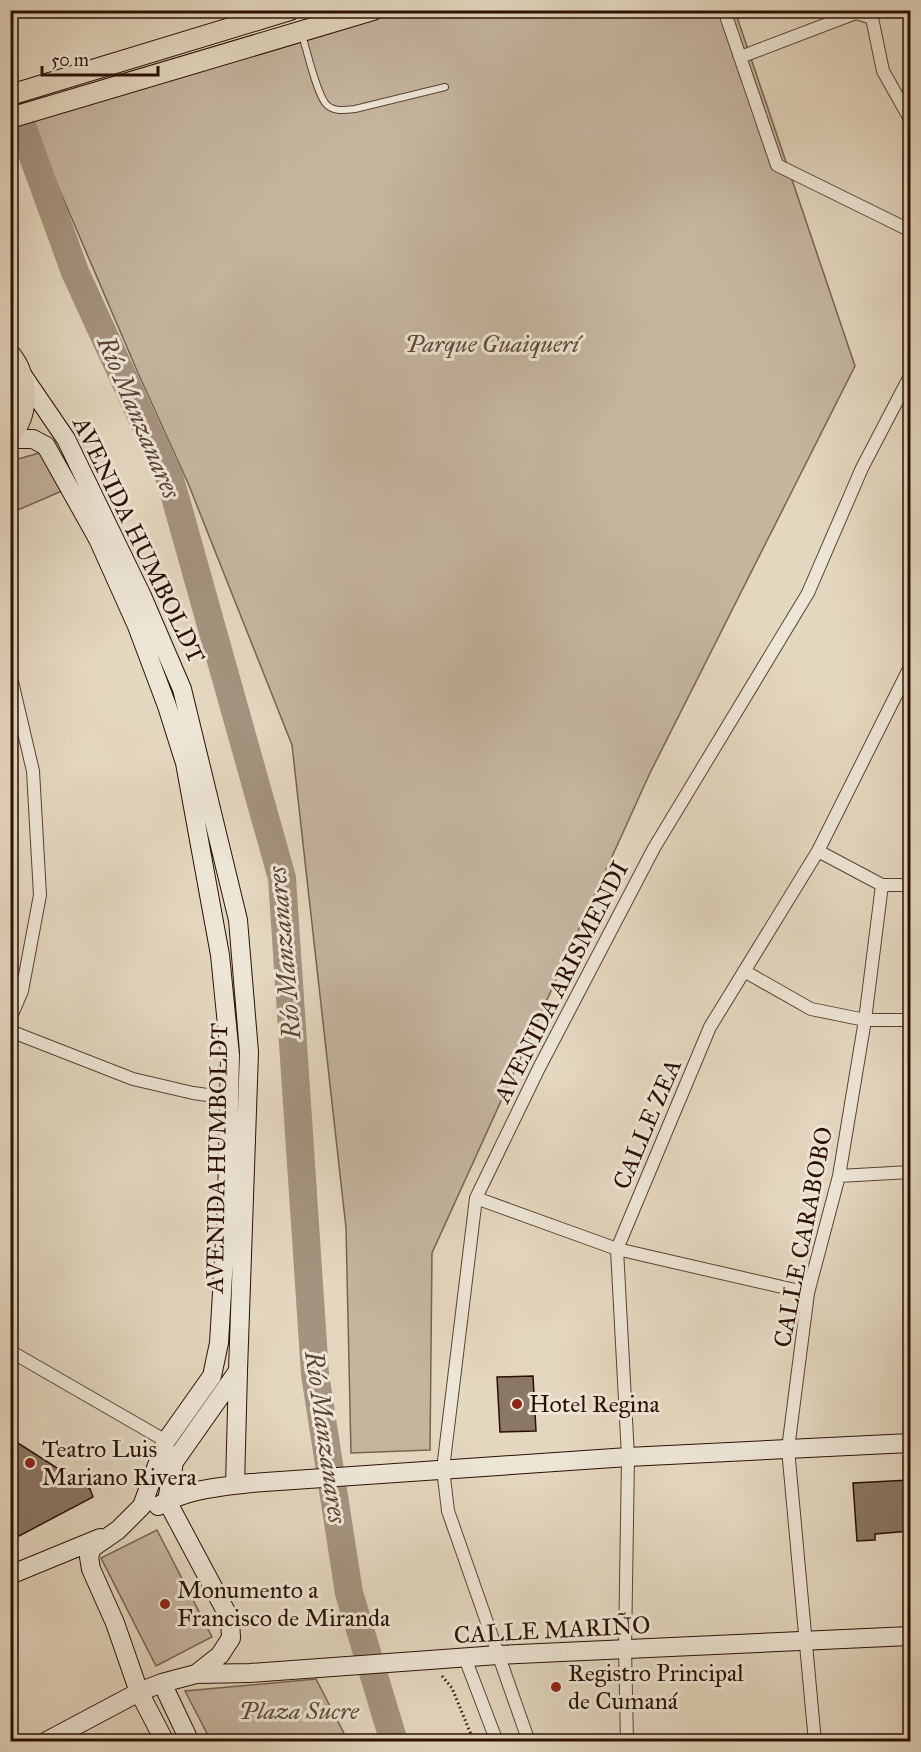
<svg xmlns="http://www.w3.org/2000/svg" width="921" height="1752" viewBox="0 0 921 1752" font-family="'IM FELL Great Primer',serif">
<rect width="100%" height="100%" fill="#e4d7bf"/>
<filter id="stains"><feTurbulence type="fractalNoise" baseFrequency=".00333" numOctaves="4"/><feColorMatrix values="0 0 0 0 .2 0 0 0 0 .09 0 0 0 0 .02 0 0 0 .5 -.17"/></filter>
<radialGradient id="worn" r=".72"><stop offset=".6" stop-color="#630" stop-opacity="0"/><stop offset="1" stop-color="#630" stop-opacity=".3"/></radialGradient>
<!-- green -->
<path fill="#c5b59f" stroke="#786252" stroke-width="1.5" d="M 390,11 L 735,11 L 855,366 L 650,773 L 432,1253 L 430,1450 L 351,1453 L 346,1228 L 292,745 L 188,483 L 138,373 L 30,121 Z
M 46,451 L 64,490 L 11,513 L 11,461 Z
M 157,1530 L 212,1637 L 156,1666 L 101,1558 Z
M 316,1679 L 348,1741 L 211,1741 L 185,1691 Z"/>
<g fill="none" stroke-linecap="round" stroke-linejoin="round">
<!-- river -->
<path stroke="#a5937f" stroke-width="28" d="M 10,93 L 75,272 L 170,479 L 282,878 L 315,1374 L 349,1593 L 394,1742"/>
</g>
<!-- building -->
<path fill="#8b7765" stroke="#2b1004" stroke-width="1.5" d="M 533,1376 L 536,1431 L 500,1432 L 497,1377 Z
M 10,1438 L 90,1489 L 93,1497 L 19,1536 L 10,1519 Z
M 910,1480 L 910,1531 L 875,1534 L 875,1540 L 857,1541 L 853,1483 Z"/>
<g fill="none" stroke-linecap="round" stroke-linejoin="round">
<!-- lane casing -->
<g stroke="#594233" stroke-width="8">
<path id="lane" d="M 302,35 C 307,50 317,96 327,105 C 334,112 346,110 355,109 L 445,87"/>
</g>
<!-- street casing -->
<g stroke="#594233" stroke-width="14">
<path id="street" d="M 724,10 L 777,165 L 905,228 L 910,229
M 739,55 L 743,56 L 856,13 L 872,18 L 883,71 L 910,119
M 10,673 L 33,771 L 40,895 L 22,991 L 10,1019
M 818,851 L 882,885 L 910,885
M 744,971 L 811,1009 L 865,1020 L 910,1020
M 10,1031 L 133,1079 L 193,1093 L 229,1098
M 839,1176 L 910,1172
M 476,1198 L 617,1249 L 808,1293
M 10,1351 L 166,1441
M 465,1658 L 497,1742
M 529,1742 L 448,1511 L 443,1469 L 476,1198 L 539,1068 L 654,848 L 808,593 L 862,468 L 910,376
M 627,1742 L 625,1649 L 628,1457 L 617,1249 L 710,1027 L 818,851 L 910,667
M 815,1742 L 788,1449 L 808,1293 L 839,1176 L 865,1020 L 882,885"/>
</g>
<!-- secondary casing -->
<g stroke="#2b1004" stroke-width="20">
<path id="secondary" d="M 21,373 L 66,439 L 142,596 L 182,689 L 238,920 L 249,1052 L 238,1371 L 174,1462 L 167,1501 L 230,1619 L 231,1638 L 220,1655 L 196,1674 L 162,1683 L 139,1692 L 45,1742
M 10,439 L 33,439 L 46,446 L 98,539 L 137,626 L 167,706 L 185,763 L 220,955 L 230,1055 L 227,1207 L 219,1343 L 212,1376 L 166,1441 L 142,1506 L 118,1530 L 92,1548 L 89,1557 L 91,1569 L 115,1623 L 139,1692 L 165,1742
M 235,1485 L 238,1371
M 158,1506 C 187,1489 219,1487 251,1483 L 628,1457 L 910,1443
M 10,1575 L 100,1538
M 196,1674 L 250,1673 L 498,1655 L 910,1636
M 162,1683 L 190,1742"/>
</g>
<!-- primary casing -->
<g stroke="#2b1004" stroke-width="22">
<path id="primary" d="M 10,95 L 290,10
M 10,118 L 373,10
M 10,354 C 14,359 18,365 20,371 C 28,391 26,420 10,435"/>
</g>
<!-- path -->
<path stroke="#2b1004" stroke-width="3" stroke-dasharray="1.5 3" stroke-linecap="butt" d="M 442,1676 L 452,1688 L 474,1742"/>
<!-- lane -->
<use href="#lane" stroke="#ede5d5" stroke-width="6"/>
<!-- street -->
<use href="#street" stroke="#ede5d5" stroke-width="12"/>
<!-- secondary -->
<use href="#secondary" stroke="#ede5d5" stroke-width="18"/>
<!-- primary -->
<use href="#primary" stroke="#e4d7bf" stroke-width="20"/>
</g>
<!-- markers -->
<g fill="#8f2418" stroke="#ede5d5" stroke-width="2">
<circle cx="517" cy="1404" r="6"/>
<circle cx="30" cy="1463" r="6"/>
<circle cx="165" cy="1604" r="6"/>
<circle cx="556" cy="1687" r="6"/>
</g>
<g text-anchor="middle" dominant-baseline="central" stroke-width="6" stroke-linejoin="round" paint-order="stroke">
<!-- park labels -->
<g font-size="24" font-style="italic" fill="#614a3a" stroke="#ede5d5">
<text x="492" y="344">Parque Guaiquerí</text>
<text x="299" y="1711">Plaza Sucre</text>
</g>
<!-- street labels -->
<g font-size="24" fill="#2b1004" stroke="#ede5d5">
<text transform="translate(139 540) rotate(64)">AVENIDA HUMBOLDT</text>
<text transform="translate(561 982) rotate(-63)">AVENIDA ARISMENDI</text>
<text transform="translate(647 1124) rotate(-67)">CALLE ZEA</text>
<text transform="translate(217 1158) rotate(-89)">AVENIDA HUMBOLDT</text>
<text transform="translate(803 1237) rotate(-79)">CALLE CARABOBO</text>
<text transform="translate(552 1630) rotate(-3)">CALLE MARIÑO</text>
</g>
<!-- poi labels -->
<g font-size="24" fill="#2b1004" stroke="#ede5d5" text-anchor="start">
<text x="529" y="1404">Hotel Regina</text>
<text x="42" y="1449">Teatro Luis<tspan x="42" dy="28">Mariano Rivera</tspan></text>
<text x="177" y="1590">Monumento a<tspan x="177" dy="28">Francisco de Miranda</tspan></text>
<text x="568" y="1673">Registro Principal<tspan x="568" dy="28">de Cumaná</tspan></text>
</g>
<!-- water labels -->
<g font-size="26" font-style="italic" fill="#5c4435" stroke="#ede5d5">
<text transform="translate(139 417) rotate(67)">Río Manzanares</text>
<text transform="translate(284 953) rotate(-95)">Río Manzanares</text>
<text transform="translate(326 1437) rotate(82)">Río Manzanares</text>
</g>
</g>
<!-- margin -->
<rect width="921" height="1752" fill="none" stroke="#e4d7bf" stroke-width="36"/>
<rect x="12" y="12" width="897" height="1728" fill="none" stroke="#2b1004" stroke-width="3"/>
<rect x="18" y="18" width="885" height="1716" fill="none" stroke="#2b1004" stroke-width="1.5"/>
<!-- scale -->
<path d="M42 66v9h116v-9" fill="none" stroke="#2b1004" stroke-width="3"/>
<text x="51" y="66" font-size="18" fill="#2b1004" stroke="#ede5d5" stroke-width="4.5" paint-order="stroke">50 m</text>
<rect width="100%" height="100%" filter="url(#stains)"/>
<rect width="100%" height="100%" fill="url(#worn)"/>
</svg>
